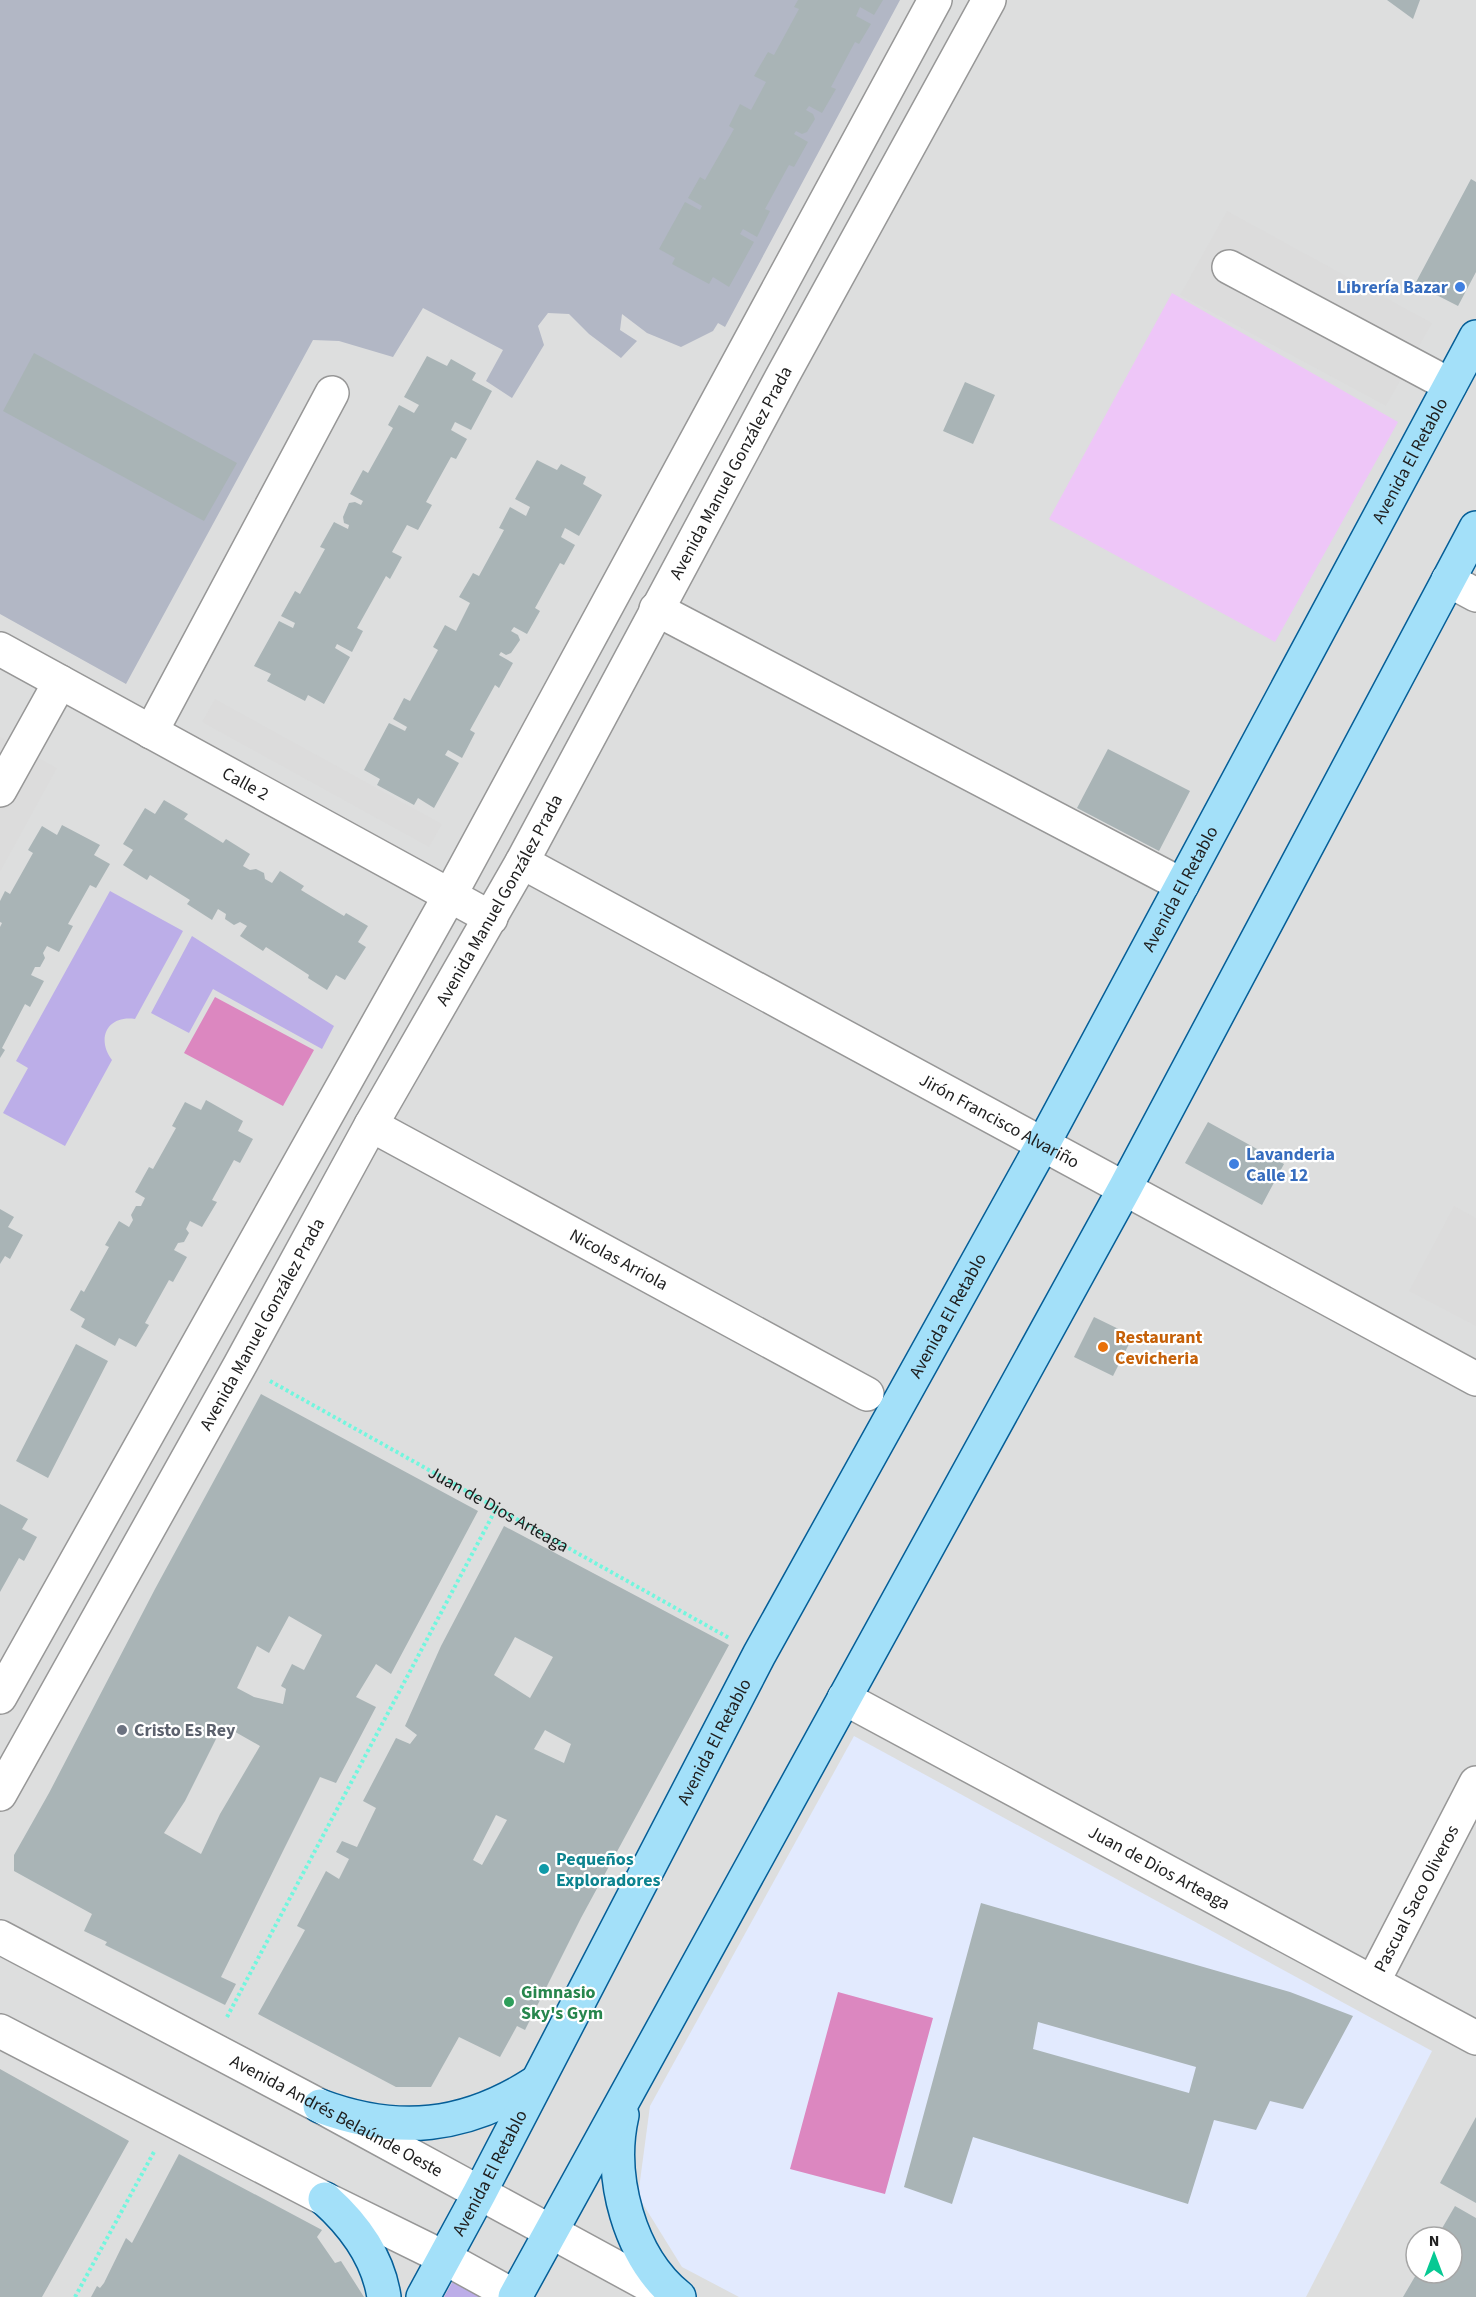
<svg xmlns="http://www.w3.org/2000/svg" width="1476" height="2297" viewBox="0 0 1476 2297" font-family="'Source Sans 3',sans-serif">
<rect width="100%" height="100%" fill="#e7ecf0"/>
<!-- residential -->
<path fill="#dddede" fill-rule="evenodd" d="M 0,0 L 1476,0 L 1476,2297 L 0,2297 ZM 1416,2237 L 1452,2237 L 1452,2273 L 1416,2273 Z"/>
<!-- education -->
<path fill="#e2eafe" d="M 854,1736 L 1432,2051 L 1306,2297 L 739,2297 L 682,2267 L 638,2196 L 650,2106 Z"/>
<!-- construction -->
<path fill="#b2b7c5" d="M 0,0 L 900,0 L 725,327 L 718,323 L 713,331 L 681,347 L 647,333 L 622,314 L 620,330 L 637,341 L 621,358 L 589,334 L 569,314 L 548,313 L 538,326 L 544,345 L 512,398 L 486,381 L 503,350 L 423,308 L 393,357 L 339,341 L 313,340 L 126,684 L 0,614 Z"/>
<!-- grass -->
<path fill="#bcaee8" d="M 110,891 L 183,931 L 135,1019 C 107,1015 96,1039 112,1060 L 65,1146 L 3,1113 L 28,1068 L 16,1061 Z
M 192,936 L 334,1026 L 322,1049 L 213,989 L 189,1033 L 151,1013 Z
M 454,2279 L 486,2297 L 444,2297 Z"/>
<!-- park -->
<path fill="#eec6f8" d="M 1172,293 L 1398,422 L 1275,642 L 1049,519 Z"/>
<!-- pitch -->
<path fill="#dc87c0" d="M 215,997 L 314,1050 L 283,1106 L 184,1053 Z
M 838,1992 L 933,2018 L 885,2194 L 790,2169 Z"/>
<!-- parking -->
<path fill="#dcdcdc" d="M 1227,211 L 1432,323 L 1386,406 L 1180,295 Z
M 215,699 L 442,824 L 429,847 L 202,722 Z
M 0,737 L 57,768 L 0,872 Z
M 1454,1206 L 1476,1218 L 1476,1326 L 1409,1291 Z"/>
<!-- building -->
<path fill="#a9b4b6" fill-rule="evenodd" d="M 798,0 L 883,0 L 874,15 L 860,7 L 856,16 L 871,24 L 859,44 L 855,42 L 831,87 L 836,89 L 822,113 L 809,106 L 806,110 L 813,114 L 815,119 L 807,132 L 802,134 L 796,131 L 794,134 L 808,142 L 794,167 L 789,165 L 765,209 L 770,211 L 757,237 L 743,229 L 740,234 L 754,242 L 729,287 L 713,277 L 709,284 L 672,264 L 675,258 L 659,249 L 685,202 L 700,210 L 702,206 L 688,198 L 700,177 L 705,180 L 734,129 L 729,126 L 740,104 L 751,110 L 766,82 L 754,76 L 768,52 L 774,55 L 799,9 L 794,7 Z
M 1387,0 L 1420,0 L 1413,19 Z
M 1471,179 L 1476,182 L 1476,272 L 1458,306 L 1415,284 Z
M 34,353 L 237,463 L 204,521 L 3,411 Z
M 427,356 L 447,366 L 451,359 L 476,373 L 472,380 L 492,391 L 471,430 L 455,422 L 451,430 L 467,439 L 456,459 L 451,457 L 426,502 L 432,505 L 418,530 L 407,525 L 392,552 L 402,557 L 390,579 L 386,576 L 357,628 L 363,631 L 352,652 L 337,644 L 335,648 L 350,657 L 324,704 L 308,695 L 305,701 L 267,681 L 271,674 L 254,666 L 279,621 L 293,628 L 295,623 L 281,616 L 295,591 L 300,594 L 325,549 L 320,547 L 334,522 L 348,529 L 349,525 L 344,523 L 343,517 L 349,503 L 355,502 L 361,505 L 363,501 L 350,494 L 363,470 L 368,473 L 393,428 L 388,425 L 399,405 L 414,413 L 419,405 L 404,397 Z
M 965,382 L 995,395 L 973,444 L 943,431 Z
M 537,460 L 557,470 L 561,464 L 586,477 L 583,484 L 602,495 L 579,536 L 565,528 L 561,537 L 575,545 L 564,565 L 560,563 L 535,608 L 540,611 L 527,634 L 514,627 L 511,631 L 518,635 L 520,640 L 511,653 L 506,655 L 501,652 L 499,655 L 513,663 L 499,688 L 495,685 L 470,730 L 475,733 L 462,758 L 448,750 L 445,755 L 459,763 L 434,808 L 418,798 L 414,805 L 377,785 L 380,779 L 364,770 L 389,723 L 405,731 L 407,727 L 393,719 L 404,698 L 410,701 L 438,650 L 433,647 L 445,625 L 456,631 L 470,603 L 459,597 L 473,573 L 479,576 L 504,530 L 499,528 L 510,507 L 526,516 L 530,507 L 515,499 Z
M 1108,749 L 1190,791 L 1159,851 L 1077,808 Z
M 164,800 L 188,814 L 184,819 L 223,843 L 226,839 L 250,854 L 243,866 L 250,870 L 256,869 L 264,873 L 265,879 L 272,883 L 280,871 L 304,886 L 301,890 L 344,916 L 346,913 L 368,926 L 358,942 L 366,947 L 345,980 L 336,975 L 327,990 L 308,978 L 309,975 L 266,947 L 263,951 L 240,936 L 247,926 L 240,922 L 234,925 L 225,919 L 226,914 L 218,909 L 212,920 L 187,904 L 190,900 L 150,875 L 147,880 L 123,865 L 133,850 L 123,844 L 145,808 L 155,814 Z
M 62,825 L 100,845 L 94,855 L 110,864 L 96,888 L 90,885 L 68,924 L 73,926 L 59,952 L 47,946 L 43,953 L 45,958 L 40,967 L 35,967 L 31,975 L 44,981 L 30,1007 L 25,1004 L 2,1048 L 5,1050 L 0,1058 L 0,927 L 2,923 L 0,922 L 0,901 L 5,891 L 10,894 L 33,853 L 28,850 L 42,826 L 57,835 Z
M 206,1100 L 243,1121 L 238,1131 L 253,1139 L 240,1163 L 234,1160 L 212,1200 L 217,1202 L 202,1227 L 190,1221 L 186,1229 L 189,1233 L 184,1242 L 178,1243 L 174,1250 L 187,1257 L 173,1282 L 169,1280 L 145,1323 L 149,1325 L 136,1347 L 119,1338 L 115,1346 L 81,1327 L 85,1319 L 70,1310 L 81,1290 L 84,1292 L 109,1247 L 105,1245 L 119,1221 L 129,1227 L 133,1220 L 131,1215 L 136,1206 L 141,1206 L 145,1198 L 135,1192 L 149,1167 L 153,1169 L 176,1128 L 172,1126 L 185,1102 L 201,1110 Z
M 1208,1122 L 1284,1164 L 1262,1205 L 1185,1163 Z
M 0,1209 L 14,1217 L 8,1227 L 23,1235 L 10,1259 L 5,1256 L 0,1264 Z
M 1094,1317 L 1133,1336 L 1113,1376 L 1074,1357 Z
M 76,1344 L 108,1361 L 48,1478 L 16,1461 Z
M 261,1394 L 478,1511 L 391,1674 L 376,1664 L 356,1697 L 376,1707 L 336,1783 L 320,1777 L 284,1849 L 221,1977 L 236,1984 L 225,2005 L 105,1945 L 107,1942 L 84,1931 L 92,1914 L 14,1871 L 14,1855 L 49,1793 L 155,1589 ZM 289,1616 L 322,1635 L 304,1670 L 292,1664 L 281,1686 L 286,1689 L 283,1704 L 254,1697 L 237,1688 L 257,1646 L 269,1653 ZM 223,1725 L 260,1746 L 220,1814 L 201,1854 L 164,1833 L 185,1801 Z
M 0,1504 L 28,1519 L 22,1529 L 37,1537 L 24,1561 L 19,1558 L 0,1592 Z
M 504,1526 L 729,1645 L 581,1918 L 525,2030 L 517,2026 L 500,2057 L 459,2037 L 431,2087 L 396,2087 L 258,2014 L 305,1930 L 297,1926 L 326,1871 L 339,1879 L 349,1859 L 336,1852 L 342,1841 L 357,1847 L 376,1808 L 363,1801 L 396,1738 L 410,1744 L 417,1735 L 405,1726 L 441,1646 ZM 515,1637 L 553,1657 L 530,1698 L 494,1675 ZM 545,1730 L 571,1744 L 564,1763 L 534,1749 ZM 496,1815 L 507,1820 L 482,1865 L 473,1860 Z
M 981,1903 L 1290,1992 L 1353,2016 L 1303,2109 L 1270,2101 L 1256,2130 L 1214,2120 L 1188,2204 L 973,2137 L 952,2204 L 904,2187 ZM 1038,2022 L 1196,2067 L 1189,2093 L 1033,2049 Z
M 0,2069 L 129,2141 L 42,2297 L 0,2297 Z
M 1476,2117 L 1476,2203 L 1440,2183 Z
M 179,2154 L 322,2230 L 317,2237 L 335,2263 L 341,2261 L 364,2297 L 91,2297 L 97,2286 L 100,2288 L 104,2283 L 126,2238 L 132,2243 Z
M 1455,2206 L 1476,2218 L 1476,2297 L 1403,2297 L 1417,2273 L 1452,2273 L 1452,2237 L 1437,2237 Z"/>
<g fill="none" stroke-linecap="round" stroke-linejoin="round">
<!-- minor casing -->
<g stroke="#979797" stroke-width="36">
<g id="minor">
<path d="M 1229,267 L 1450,385"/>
<path d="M 1448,580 L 1476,595"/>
<path d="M 656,609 L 1182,885"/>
<path id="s2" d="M 0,649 L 491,918"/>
<path d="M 151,732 L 332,393"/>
<path d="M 0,790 L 60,682"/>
<path id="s3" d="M 522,862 L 1476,1379"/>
<path id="s4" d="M 371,1125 L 867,1394"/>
<path d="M 0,1697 L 450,895 L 935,0"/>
<path id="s5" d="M 844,1698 L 1476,2038"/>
<path id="s6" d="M 0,1794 L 240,1365 L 371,1125 L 522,862 L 783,375 L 989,0"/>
<path id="s7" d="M 0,1937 L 320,2106 L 671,2297"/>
<path id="s8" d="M 1373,1982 L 1476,1783"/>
<path d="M 0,2031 L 325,2199 L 445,2258 L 516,2297"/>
</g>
</g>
<!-- major casing -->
<g stroke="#055e97" stroke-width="36">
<g id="major">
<path d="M 320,2106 C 398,2135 465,2128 535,2083"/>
<path d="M 622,2115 C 608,2176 629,2257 679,2297"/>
<path d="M 325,2199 C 354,2225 378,2257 384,2297"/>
<path id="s9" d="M 423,2297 L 479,2194 L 759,1655 L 1043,1144 L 1476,337"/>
<path d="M 515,2297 L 1125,1188 L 1476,528"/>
</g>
</g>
<!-- path -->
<g stroke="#72f6de" stroke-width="4" stroke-dasharray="3 3" stroke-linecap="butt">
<path id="s1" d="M 270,1381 L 729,1638"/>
<path d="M 227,2017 L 497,1507"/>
<path d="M 75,2297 L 155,2150"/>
</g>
<!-- minor -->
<use href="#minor" stroke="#fff" stroke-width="33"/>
<!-- major -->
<use href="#major" stroke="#a3e0f9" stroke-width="33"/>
</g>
<!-- markers -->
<g fill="#3f7fe0" stroke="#fff" stroke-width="2">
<circle cx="1460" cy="287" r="6"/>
<circle cx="1234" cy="1164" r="6"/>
</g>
<circle fill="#e8710a" stroke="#fff" stroke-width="2" cx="1103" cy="1347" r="6"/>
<circle fill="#6b7280" stroke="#fff" stroke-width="2" cx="122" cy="1730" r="6"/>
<circle fill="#0f9aa8" stroke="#fff" stroke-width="2" cx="544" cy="1869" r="6"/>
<circle fill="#2e9e5b" stroke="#fff" stroke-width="2" cx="509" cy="2002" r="6"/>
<g text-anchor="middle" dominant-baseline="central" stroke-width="4.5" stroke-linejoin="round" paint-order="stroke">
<!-- shop labels -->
<g font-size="18" font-weight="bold" fill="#366cbe" stroke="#fff" text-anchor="end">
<text x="1448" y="287">Librería Bazar</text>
<text x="1246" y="1154" text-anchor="start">Lavanderia<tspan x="1246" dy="21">Calle 12</tspan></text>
</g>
<!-- street labels -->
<g font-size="18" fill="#202020" stroke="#fff">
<text stroke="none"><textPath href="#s9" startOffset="2085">Avenida El Retablo</textPath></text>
<text stroke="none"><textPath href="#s6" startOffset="1510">Avenida Manuel González Prada</textPath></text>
<text stroke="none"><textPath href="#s2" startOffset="280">Calle 2</textPath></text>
<text stroke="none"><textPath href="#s9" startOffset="1599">Avenida El Retablo</textPath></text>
<text stroke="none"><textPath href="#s6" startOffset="1024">Avenida Manuel González Prada</textPath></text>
<text stroke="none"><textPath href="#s3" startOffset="543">Jirón Francisco Alvariño</textPath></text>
<text stroke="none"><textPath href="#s4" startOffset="282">Nicolas Arriola</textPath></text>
<text stroke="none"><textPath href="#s9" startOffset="1113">Avenida El Retablo</textPath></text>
<text stroke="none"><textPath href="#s6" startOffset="538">Avenida Manuel González Prada</textPath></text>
<text stroke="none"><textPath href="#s1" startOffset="262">Juan de Dios Arteaga</textPath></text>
<text stroke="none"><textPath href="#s9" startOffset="627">Avenida El Retablo</textPath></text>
<text stroke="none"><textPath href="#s5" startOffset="358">Juan de Dios Arteaga</textPath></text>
<text stroke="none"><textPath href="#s8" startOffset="94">Pascual Saco Oliveros</textPath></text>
<text stroke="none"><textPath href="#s7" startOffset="381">Avenida Andrés Belaúnde Oeste</textPath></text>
<text stroke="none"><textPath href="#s9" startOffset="141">Avenida El Retablo</textPath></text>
</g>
<!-- food labels -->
<g font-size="18" font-weight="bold" fill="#c56008" stroke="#fff" text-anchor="start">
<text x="1115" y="1337">Restaurant<tspan x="1115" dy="21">Cevicheria</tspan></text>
</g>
<!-- worship labels -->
<g font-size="18" font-weight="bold" fill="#5b616d" stroke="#fff" text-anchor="start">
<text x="134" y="1730">Cristo Es Rey</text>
</g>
<!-- culture labels -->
<g font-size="18" font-weight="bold" fill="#0d838f" stroke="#fff" text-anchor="start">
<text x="556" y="1859">Pequeños<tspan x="556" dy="21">Exploradores</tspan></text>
</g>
<!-- leisure labels -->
<g font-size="18" font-weight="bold" fill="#27864d" stroke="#fff" text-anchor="start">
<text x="521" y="1992">Gimnasio<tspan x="521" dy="21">Sky's Gym</tspan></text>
</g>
</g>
<!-- north arrow -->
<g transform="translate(1434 2255)"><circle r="28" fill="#ffffff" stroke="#a6a6a6" stroke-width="1.5"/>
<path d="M0-4.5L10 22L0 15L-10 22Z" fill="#06c993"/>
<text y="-9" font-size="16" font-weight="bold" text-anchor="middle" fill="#202020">N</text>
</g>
</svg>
